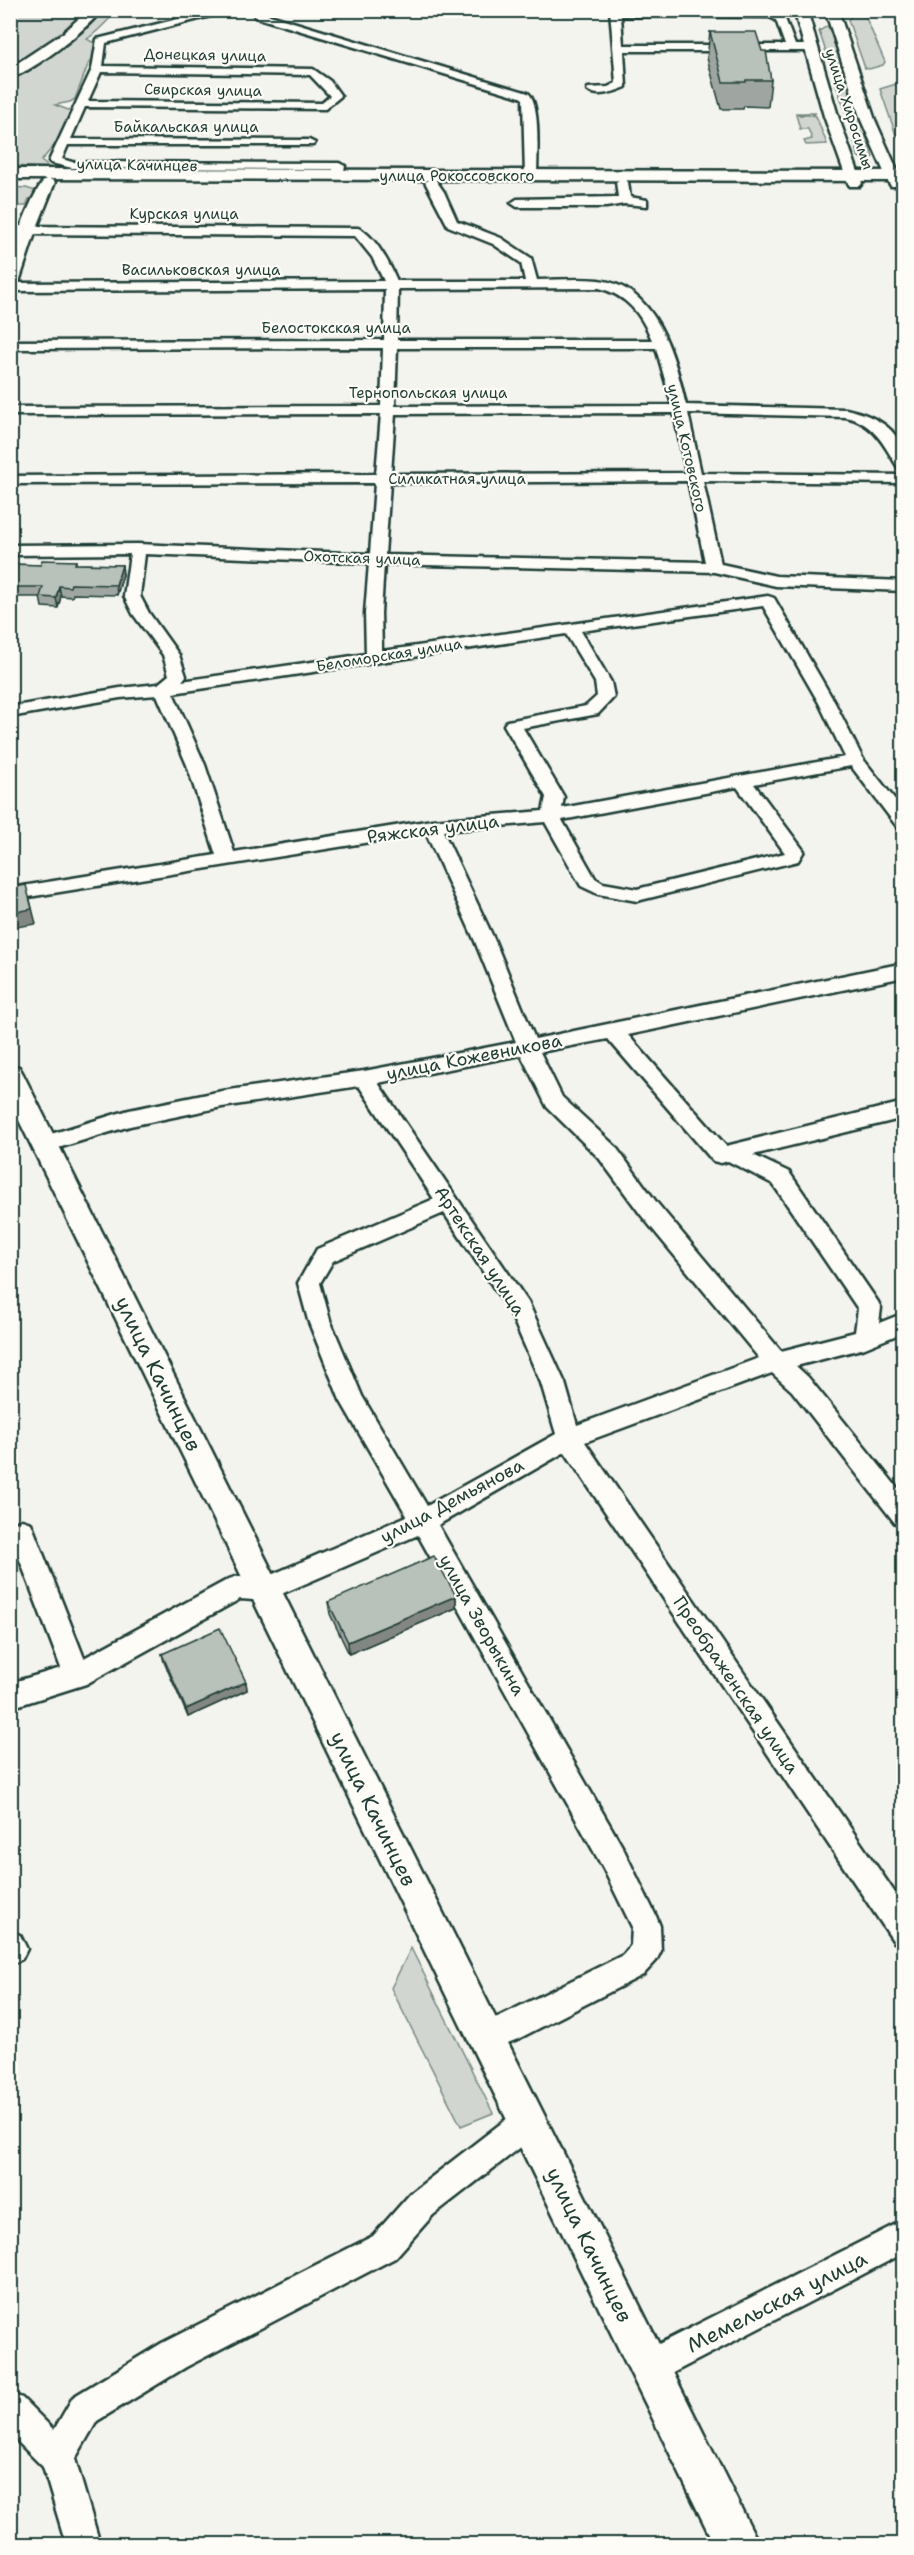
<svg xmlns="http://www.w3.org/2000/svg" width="914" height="2555" viewBox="0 0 914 2555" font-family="'Shantell Sans',sans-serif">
<rect width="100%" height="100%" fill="#f4f4ef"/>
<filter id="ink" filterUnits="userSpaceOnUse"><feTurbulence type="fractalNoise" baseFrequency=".0167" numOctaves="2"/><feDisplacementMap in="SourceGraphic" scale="12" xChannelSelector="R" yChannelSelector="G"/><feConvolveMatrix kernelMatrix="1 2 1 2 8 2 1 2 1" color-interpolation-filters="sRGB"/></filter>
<g filter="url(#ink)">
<!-- green -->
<path fill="#d1d6d1" stroke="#788a82" stroke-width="1.5" d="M 857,10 L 863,11 L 885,62 L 883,65 L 869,69 L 865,68 L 848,20 Z
M 10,11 L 118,11 C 107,20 99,31 87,39 L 96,44 L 100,56 L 89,62 L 75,99 L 70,102 L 55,105 L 71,111 L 58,141 L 41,161 L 50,168 L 11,166 Z
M 829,25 L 846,76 L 834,76 L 819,31 Z
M 848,81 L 873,157 C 869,161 861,160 858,156 L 850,124 L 836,85 Z
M 896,84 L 903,111 L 903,139 L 896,135 L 880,89 Z
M 795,113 L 816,113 L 812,115 L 816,116 L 827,144 L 806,145 L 804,141 L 812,139 L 808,129 L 800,129 L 796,115 L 810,115 Z
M 11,187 L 26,188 L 36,191 L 35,198 L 29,199 L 26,206 L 11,206 Z
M 411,1948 L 493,2113 L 461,2126 L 391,1988 Z"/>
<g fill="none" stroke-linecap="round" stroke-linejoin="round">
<!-- minor casing -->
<g stroke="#1f3d34" stroke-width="5">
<path id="minor" d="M 214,10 L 234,10 L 106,43 L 103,66 L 313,69 L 330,81 L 341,96 L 325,109 L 85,107 L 71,139 L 309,140 L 315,143 L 313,145 L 68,145 L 62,159 L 72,162 L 339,163 L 345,166 L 342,178 L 334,178 L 333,169 L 72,168 L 51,163 L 49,161 L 92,69 L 97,39 ZM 101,72 L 310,75 L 330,96 L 322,103 L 88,101 Z
M 610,10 L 770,11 L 784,16 L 795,45 L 812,45 L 817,48 L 812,51 L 624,51 L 626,87 C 614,92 597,98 587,90 L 588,88 L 608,87 L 616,83 ZM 621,16 L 769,17 L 776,20 L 785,45 L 623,45 Z
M 255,13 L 263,13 L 528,93 C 541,102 537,160 537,177 L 531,181 L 525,177 L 523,99 L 520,97 L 255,17 Z
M 431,178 L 435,179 L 444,192 L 457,221 L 501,238 L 531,258 L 537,280 C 557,280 578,278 598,280 C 657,286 675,357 686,405 L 846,409 C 869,414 896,425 903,451 C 905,456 904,464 904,470 L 899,469 C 884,446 876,424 846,417 L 688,413 L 701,473 L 904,475 L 904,483 L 703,481 L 721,564 L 776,576 L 904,581 L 904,591 L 776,586 L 714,572 L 384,564 L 381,613 L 382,651 L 768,596 L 774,598 L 835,703 L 863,759 L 904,811 L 904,830 L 898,828 L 851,766 L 754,784 L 804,851 L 798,861 L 637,901 L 598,894 L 581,886 L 545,822 L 443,831 L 494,939 L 535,1039 L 904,963 L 904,977 L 628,1035 L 726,1146 L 904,1102 L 904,1118 L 753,1155 L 789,1172 L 878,1302 L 881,1308 L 879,1323 L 904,1313 L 904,1332 L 865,1348 L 796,1366 L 808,1377 L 904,1496 L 904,1526 L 895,1523 L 792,1391 L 772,1373 L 585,1442 L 904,1906 L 904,1946 L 894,1942 L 565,1452 L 438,1525 L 623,1848 L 656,1916 L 660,1926 L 661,1951 L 656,1961 L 643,1975 L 518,2039 L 486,2051 L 475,2047 L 471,2036 L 475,2025 L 500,2016 L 623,1955 L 631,1945 L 632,1927 L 603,1868 L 418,1535 L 265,1601 L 240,1599 L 86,1684 L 10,1708 L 10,1683 L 61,1668 L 10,1534 L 13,1523 L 22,1520 L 31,1523 L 84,1658 L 229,1579 L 238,1576 L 264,1578 L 407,1516 L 340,1400 L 308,1320 L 298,1283 L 317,1249 L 434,1199 L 359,1086 L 222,1107 L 130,1126 L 45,1152 L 38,1150 L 34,1144 L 38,1138 L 129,1110 L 222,1091 L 364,1071 L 516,1042 L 474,939 L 426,833 L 10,900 L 10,888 L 216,855 L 187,765 L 157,695 L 120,698 L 10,717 L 10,707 L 120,688 L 158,684 L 169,675 L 163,655 L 133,614 L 124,596 L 130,554 L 10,555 L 10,545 L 138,544 L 370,554 L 375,483 L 10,484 L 10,476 L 376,474 L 381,414 L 10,415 L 10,407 L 381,406 L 383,348 L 10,349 L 10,341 L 384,340 L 385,289 L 10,291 L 10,283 L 384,281 L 372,257 L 355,236 L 10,234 L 10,226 L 358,228 C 374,234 391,266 397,281 L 525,281 L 521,263 L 493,244 L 448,226 L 425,182 ZM 599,288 C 627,295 641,314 652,340 L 397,340 L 398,289 ZM 397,348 L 656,348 L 672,405 L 395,406 ZM 674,413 L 686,473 L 391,474 L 395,414 ZM 688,481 L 705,562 L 385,555 L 390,483 ZM 145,554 L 369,563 L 365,613 L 366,654 L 182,681 L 186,676 L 179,655 L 149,613 L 140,596 ZM 763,606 L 819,703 L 845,757 L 562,808 L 564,797 L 523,728 L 598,714 L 614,697 L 611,682 L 581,631 ZM 566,634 L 595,682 L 597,696 L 586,706 L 513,720 L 507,721 L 504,725 L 546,797 L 543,811 L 432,820 L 234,852 L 205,765 L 173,693 ZM 737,787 L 785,853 L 637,889 L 603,883 L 595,878 L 562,820 ZM 608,1039 L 713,1161 L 721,1163 L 728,1161 L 773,1184 L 858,1309 L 855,1332 L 781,1351 L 657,1203 L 615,1146 L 562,1097 L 540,1052 ZM 521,1055 L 547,1107 L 599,1158 L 641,1215 L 759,1358 L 577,1425 L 565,1383 L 528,1302 L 378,1083 ZM 444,1213 L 510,1312 L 541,1383 L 556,1434 L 427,1506 L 362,1396 L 330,1320 L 320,1283 L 333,1261 Z
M 622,178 L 628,182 L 630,197 L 647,200 L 647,206 L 624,204 L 606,207 L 517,207 L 511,203 L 517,199 L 618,197 L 616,182 Z
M 10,1931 L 20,1935 L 27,1949 L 22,1959 L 12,1964 Z
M 528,2107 L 539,2111 L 543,2122 L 539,2133 L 433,2215 L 395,2258 L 186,2367 L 97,2421 L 75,2459 L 100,2544 L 66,2544 L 43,2467 L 10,2434 L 10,2393 L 22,2398 L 54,2430 L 73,2397 L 162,2343 L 373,2236 L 411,2193 L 517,2111 Z
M 904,2220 L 904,2253 L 661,2379 L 649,2384 L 637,2379 L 632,2367 L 637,2355 Z"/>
</g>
<!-- major casing -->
<g stroke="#1f3d34" stroke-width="5">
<path id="major" d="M 88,10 L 101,10 C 88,29 32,72 10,78 L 10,68 L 63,33 Z
M 794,10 L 807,10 L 838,116 L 862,183 L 860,186 L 850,186 L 848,183 L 824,116 Z
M 825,10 L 838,10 L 875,120 L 903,183 L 901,186 L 891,186 L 889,183 L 861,120 Z
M 48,178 L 55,182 L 36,230 L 18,285 L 10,290 C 10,279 9,267 11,257 C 15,242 36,181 48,178 Z
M 10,1065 L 19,1067 L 23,1074 L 759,2544 L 714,2544 L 10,1102 Z"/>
</g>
<!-- highway casing -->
<g stroke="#1f3d34" stroke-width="5">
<path id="highway" d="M 10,169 L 904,171 L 904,181 L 10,179 Z"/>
</g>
<!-- minor -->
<use href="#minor" fill="#fdfcf7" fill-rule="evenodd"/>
<!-- major -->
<use href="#major" fill="#fdfcf7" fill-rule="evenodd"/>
<!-- highway -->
<use href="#highway" fill="#fdfcf7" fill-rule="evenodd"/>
</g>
<!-- wall -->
<path fill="#9fa6a1" stroke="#1f3d34" stroke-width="1.5" d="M 710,32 L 762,51 L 771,80 L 768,107 L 744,106 L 743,109 L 721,109 L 707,58 Z
M 76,561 L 76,564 L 122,565 L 123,575 L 117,595 L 73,594 L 72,597 L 61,596 L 58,608 L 42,607 L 40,597 L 10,597 L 10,564 L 41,565 Z
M 456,1596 L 456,1608 L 349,1654 L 330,1614 L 328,1602 Z
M 162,1654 L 246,1682 L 247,1690 L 188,1717 L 164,1662 Z"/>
<!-- shaded-wall -->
<path fill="#828783" stroke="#1f3d34" stroke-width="1.5" d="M 122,565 L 123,575 L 117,595 L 116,585 Z
M 59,586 L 61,596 L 58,608 L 56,598 Z
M 30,900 L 36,924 L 10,928 L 10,913 Z
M 456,1596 L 456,1608 L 349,1654 L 348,1642 Z
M 246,1682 L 247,1690 L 188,1717 L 186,1709 Z"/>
<!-- building -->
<path fill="#b9c1bb" stroke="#1f3d34" stroke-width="1.5" d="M 710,32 L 756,32 L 762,51 L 766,51 L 771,80 L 746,80 L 746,82 L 723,82 Z
M 42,560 L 76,561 L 75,564 L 122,565 L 116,585 L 71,584 L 70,587 L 59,586 L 56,598 L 40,597 L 43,587 L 10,587 L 10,564 L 41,565 Z
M 26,885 L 32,909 L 10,913 L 10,888 Z
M 434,1556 L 456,1596 L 348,1642 L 328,1602 Z
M 220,1628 L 246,1682 L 186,1709 L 162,1654 Z"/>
</g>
<g text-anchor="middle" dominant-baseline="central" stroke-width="4.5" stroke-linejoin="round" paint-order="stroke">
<!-- far-street labels -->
<g font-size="15" fill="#1f3d34" stroke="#fdfcf7">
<text transform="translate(205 55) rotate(1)">Донецкая улица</text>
<text transform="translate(203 90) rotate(1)">Свирская улица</text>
<text transform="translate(849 109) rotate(72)">улица Хиросимы</text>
<text x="186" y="127">Байкальская улица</text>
<text transform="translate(137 165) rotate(1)">улица Качинцев</text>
<text x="457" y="176">улица Рокоссовского</text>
<text x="184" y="214">Курская улица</text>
<text x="201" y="270">Васильковская улица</text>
<text x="336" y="328">Белостокская улица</text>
<text x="428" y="393">Тернопольская улица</text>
<text transform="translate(687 448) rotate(77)">улица Котовского</text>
<text x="457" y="479">Силикатная улица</text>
<text transform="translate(362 558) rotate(2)">Охотская улица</text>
<text transform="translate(389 655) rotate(-9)">Беломорская улица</text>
</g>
<!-- street labels -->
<g font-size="18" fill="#1f3d34" stroke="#fdfcf7">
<text transform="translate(433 829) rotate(-7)">Ряжская улица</text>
<text transform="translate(474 1057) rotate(-11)">улица Кожевникова</text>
<text transform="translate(480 1251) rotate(57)">Артекская улица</text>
<text transform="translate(452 1501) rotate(-28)">улица Демьянова</text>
<text transform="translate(482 1625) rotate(61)">улица Зворыкина</text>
<text transform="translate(736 1685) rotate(56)">Преображенская улица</text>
</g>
<!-- near-street labels -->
<g font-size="21" fill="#1f3d34" stroke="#fdfcf7">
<text transform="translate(158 1374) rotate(64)">улица Качинцев</text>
<text transform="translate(373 1809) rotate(64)">улица Качинцев</text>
<text transform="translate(589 2245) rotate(64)">улица Качинцев</text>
<text transform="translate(777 2302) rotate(-27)">Мемельская улица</text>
</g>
</g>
<!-- margin -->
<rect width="914" height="2555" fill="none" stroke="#fdfcf7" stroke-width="36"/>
<rect x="18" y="18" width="878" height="2519" fill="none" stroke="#1f3d34" stroke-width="2" filter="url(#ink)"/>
</svg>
